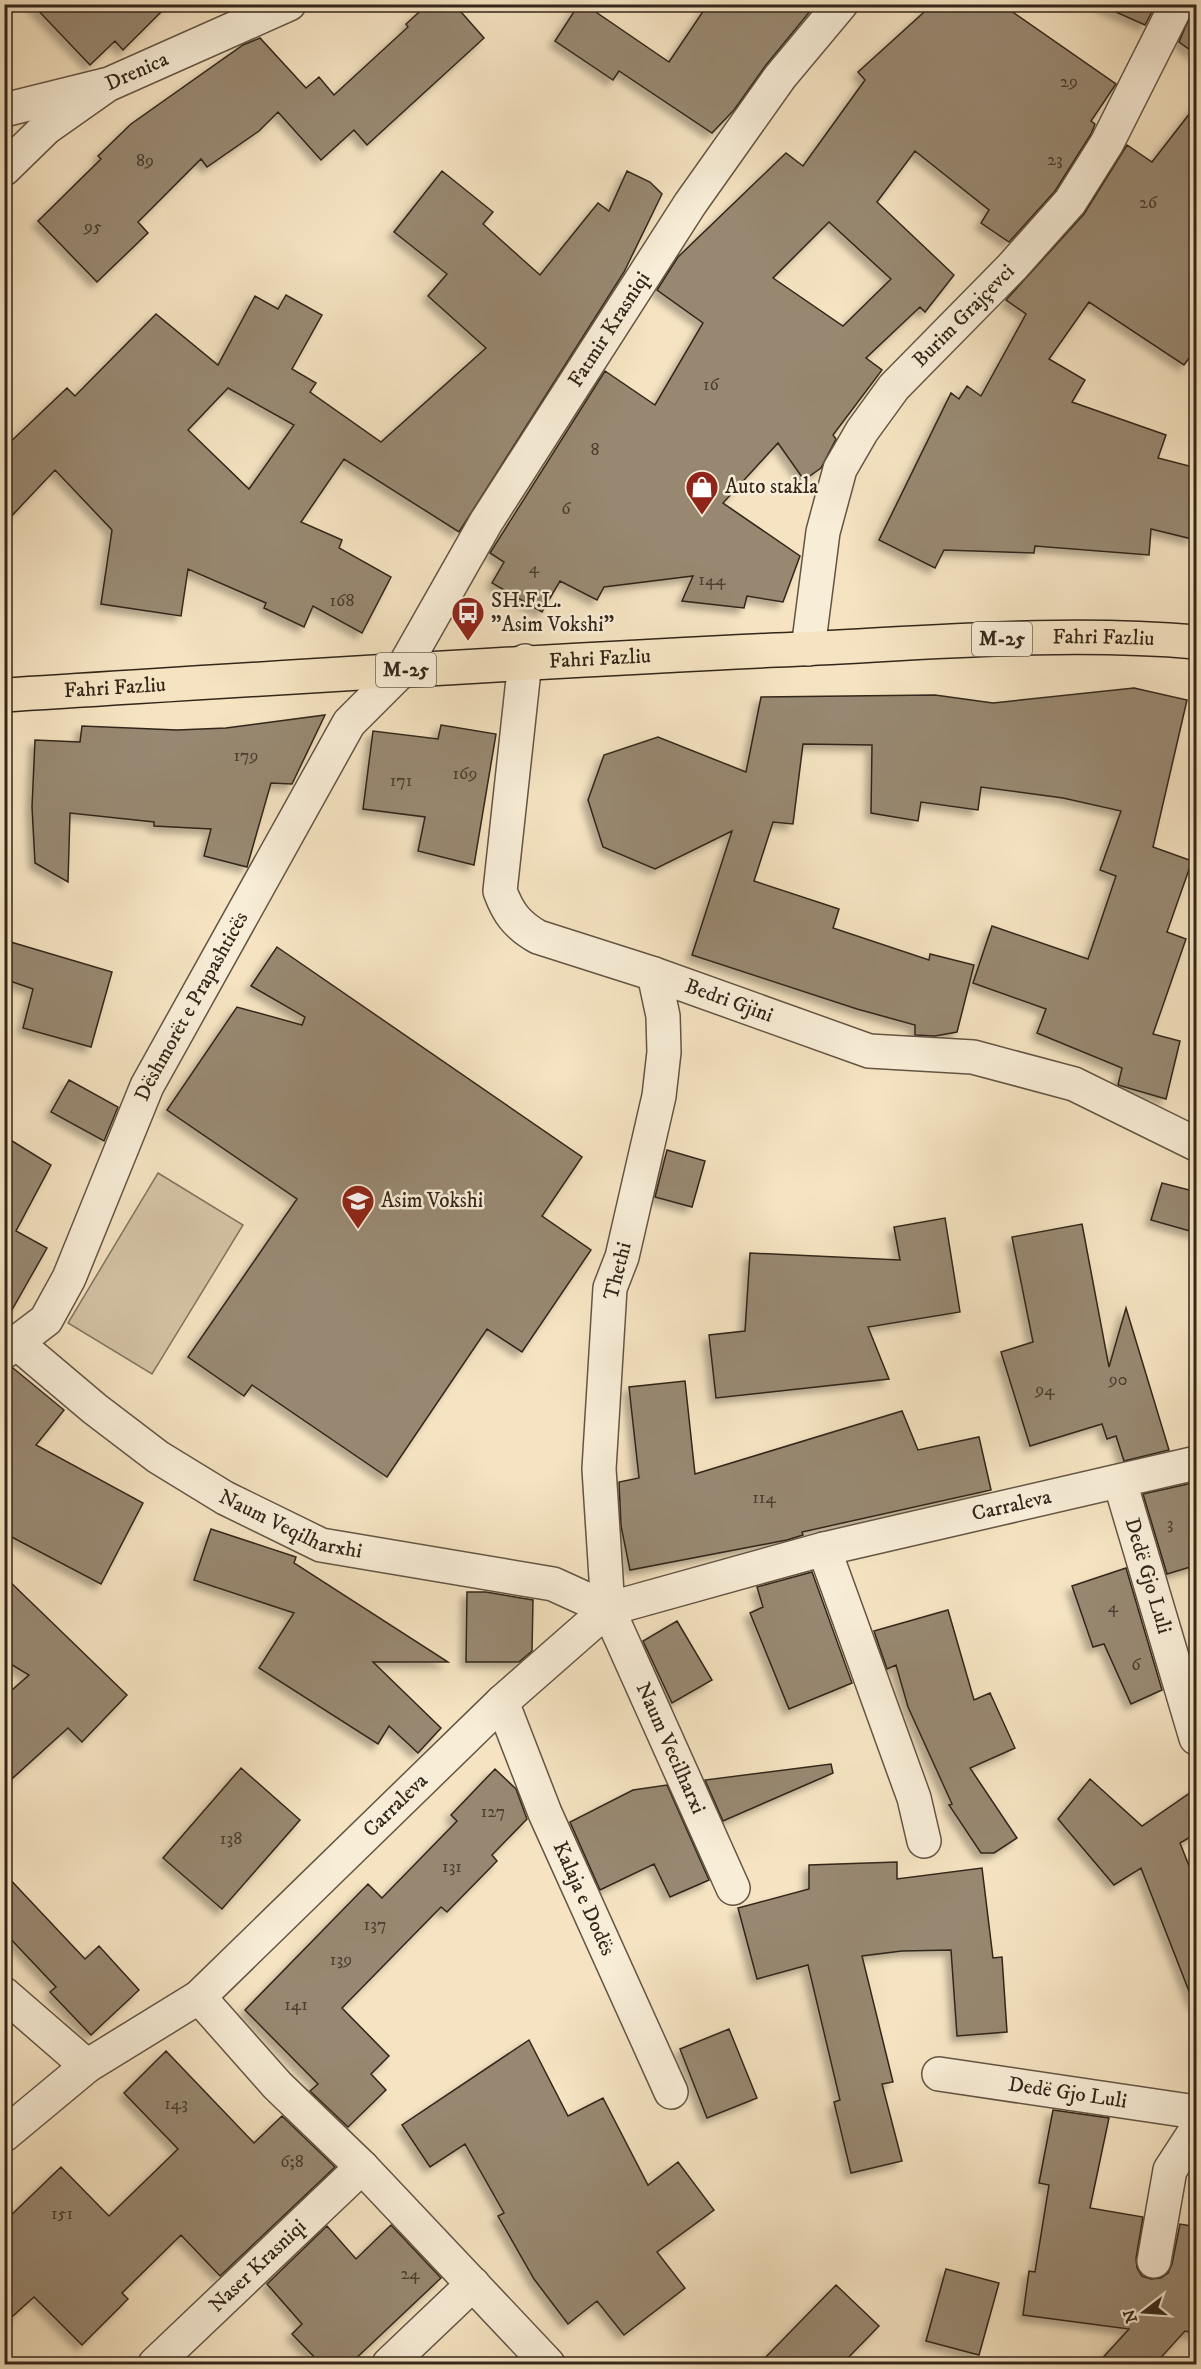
<svg xmlns="http://www.w3.org/2000/svg" width="1201" height="2369" viewBox="0 0 1201 2369" font-family="'IM FELL DW Pica',serif">
<defs>
<filter id="shadow"><feDropShadow dx="-5.5" dy="5.5" stdDeviation="3" flood-color="#0004"/></filter>
</defs>
<rect width="100%" height="100%" fill="#f5e3c1"/>
<filter id="stains"><feTurbulence type="fractalNoise" baseFrequency=".00333" numOctaves="4"/><feColorMatrix values="0 0 0 0 .2 0 0 0 0 .09 0 0 0 0 .02 0 0 0 .5 -.17"/></filter>
<radialGradient id="worn" r=".72"><stop offset=".6" stop-color="#630" stop-opacity="0"/><stop offset="1" stop-color="#630" stop-opacity=".3"/></radialGradient>
<!-- green -->
<path fill="#d4c3a5" stroke="#847460" stroke-width="1.5" d="M 158,1173 L 243,1225 L 152,1374 L 68,1323 Z"/>
<!-- building -->
<path fill="#988871" stroke="#33261a" stroke-width="1.5" fill-rule="evenodd" filter="url(#shadow)" d="M 32,4 L 169,4 L 123,50 L 115,41 L 90,65 Z
M 428,4 L 454,4 L 484,38 L 367,145 L 354,130 L 321,160 L 278,112 L 259,131 L 207,167 L 201,159 L 138,222 L 148,233 L 97,282 L 38,221 L 101,159 L 98,156 L 131,124 L 243,45 L 260,38 L 306,88 L 319,77 L 334,95 L 408,27 L 406,24 Z
M 579,4 L 584,4 L 669,62 L 708,4 L 816,4 L 766,65 L 734,110 L 712,133 L 619,71 L 613,80 L 555,41 Z
M 933,4 L 1001,4 L 1116,84 L 1091,121 L 1095,124 L 1091,134 L 1055,191 L 1009,242 L 981,223 L 989,210 L 915,151 L 877,202 L 954,275 L 925,312 L 920,307 L 866,358 L 882,370 L 833,435 L 836,439 L 821,468 L 804,480 L 778,443 L 723,503 L 800,556 L 783,602 L 747,596 L 744,608 L 682,601 L 693,576 L 604,587 L 597,600 L 560,581 L 542,612 L 492,583 L 504,562 L 490,553 L 605,371 L 655,405 L 703,323 L 657,290 L 678,257 L 786,153 L 803,166 L 865,80 L 858,72 ZM 829,222 L 891,279 L 843,326 L 773,278 Z
M 1098,4 L 1156,4 L 1145,25 Z
M 1195,4 L 1197,4 L 1197,55 L 1179,42 Z
M 1197,104 L 1197,347 L 1184,365 L 1089,302 L 1049,359 L 1085,380 L 1072,402 L 1166,435 L 1158,458 L 1197,468 L 1197,520 L 1192,539 L 1151,529 L 1149,555 L 1035,546 L 1034,553 L 944,550 L 935,568 L 879,540 L 951,393 L 959,399 L 967,386 L 981,396 L 1026,314 L 1006,300 L 1084,214 L 1127,145 L 1152,162 Z
M 442,171 L 493,212 L 483,224 L 540,275 L 598,203 L 609,211 L 627,171 L 650,182 L 662,194 L 624,272 L 459,532 L 344,459 L 301,522 L 342,540 L 339,548 L 391,577 L 362,633 L 313,606 L 304,627 L 264,608 L 266,603 L 188,569 L 181,616 L 101,604 L 112,530 L 55,470 L 4,524 L 4,448 L 67,388 L 75,396 L 156,314 L 218,365 L 255,296 L 278,309 L 286,295 L 322,315 L 292,369 L 316,383 L 310,392 L 381,442 L 486,348 L 428,296 L 447,274 L 394,232 ZM 228,388 L 294,425 L 249,489 L 188,430 Z
M 1134,688 L 1187,700 L 1153,847 L 1192,861 L 1167,932 L 1186,939 L 1153,1034 L 1180,1041 L 1166,1099 L 1118,1085 L 1122,1068 L 1037,1033 L 1046,1009 L 973,983 L 992,926 L 1088,959 L 1116,876 L 1100,870 L 1121,811 L 1063,798 L 981,787 L 978,810 L 921,802 L 918,821 L 871,813 L 872,745 L 803,744 L 793,824 L 773,822 L 754,881 L 839,909 L 833,928 L 929,960 L 930,954 L 974,965 L 957,1032 L 935,1036 L 915,1035 L 915,1025 L 857,1009 L 692,955 L 732,831 L 655,869 L 603,847 L 588,800 L 604,755 L 658,737 L 746,772 L 761,697 L 935,695 L 993,703 Z
M 325,715 L 292,784 L 271,783 L 247,867 L 204,856 L 211,829 L 154,826 L 154,822 L 70,813 L 68,882 L 35,863 L 32,807 L 35,740 L 80,742 L 82,726 L 177,730 L 226,728 Z
M 441,725 L 496,734 L 474,865 L 418,851 L 425,817 L 363,809 L 373,731 L 438,739 Z
M 4,940 L 112,972 L 91,1047 L 23,1028 L 33,989 L 4,979 Z
M 277,947 L 582,1157 L 542,1216 L 591,1250 L 522,1352 L 487,1329 L 387,1477 L 252,1385 L 244,1396 L 188,1357 L 297,1199 L 167,1110 L 237,1007 L 302,1025 L 305,1017 L 251,986 Z
M 69,1080 L 118,1107 L 104,1141 L 51,1112 Z
M 4,1136 L 51,1165 L 16,1231 L 47,1248 L 4,1324 Z
M 667,1150 L 705,1161 L 692,1207 L 655,1197 Z
M 1162,1183 L 1197,1192 L 1197,1233 L 1151,1220 Z
M 945,1218 L 960,1312 L 868,1327 L 889,1379 L 716,1398 L 709,1335 L 745,1331 L 750,1253 L 900,1260 L 894,1227 Z
M 1082,1224 L 1109,1367 L 1126,1308 L 1169,1450 L 1124,1461 L 1116,1436 L 1107,1439 L 1102,1424 L 1030,1446 L 1001,1352 L 1033,1342 L 1012,1237 Z
M 13,1368 L 64,1410 L 36,1445 L 143,1503 L 101,1584 L 4,1533 L 4,1370 Z
M 685,1381 L 695,1474 L 902,1411 L 918,1450 L 979,1437 L 991,1490 L 802,1532 L 803,1535 L 787,1540 L 630,1570 L 621,1526 L 619,1482 L 639,1478 L 629,1387 Z
M 1197,1482 L 1197,1565 L 1167,1574 L 1143,1494 Z
M 211,1529 L 296,1557 L 294,1563 L 448,1662 L 373,1662 L 441,1728 L 418,1753 L 389,1726 L 378,1744 L 259,1668 L 294,1613 L 194,1580 Z
M 1126,1568 L 1162,1690 L 1131,1704 L 1104,1644 L 1093,1647 L 1072,1586 Z
M 812,1572 L 852,1683 L 789,1709 L 750,1613 L 763,1607 L 757,1587 Z
M 4,1576 L 127,1695 L 82,1742 L 68,1728 L 4,1786 L 4,1697 L 29,1675 L 4,1660 Z
M 467,1592 L 486,1592 L 533,1600 L 532,1651 L 519,1662 L 466,1662 Z
M 948,1610 L 974,1700 L 990,1693 L 1015,1748 L 970,1768 L 1017,1838 L 994,1853 L 981,1853 L 949,1805 L 952,1804 L 908,1707 L 896,1665 L 887,1669 L 874,1631 Z
M 677,1621 L 712,1680 L 672,1703 L 643,1641 Z
M 831,1764 L 833,1773 L 723,1821 L 705,1780 Z
M 241,1768 L 300,1820 L 222,1909 L 163,1858 Z
M 495,1769 L 516,1789 L 527,1819 L 492,1855 L 497,1861 L 447,1912 L 441,1907 L 342,2008 L 389,2056 L 371,2074 L 386,2090 L 348,2127 L 310,2091 L 318,2084 L 245,2010 L 368,1884 L 382,1898 L 457,1821 L 451,1815 Z
M 1090,1779 L 1142,1826 L 1197,1788 L 1197,1833 L 1180,1843 L 1197,1886 L 1197,2003 L 1194,2004 L 1141,1868 L 1114,1885 L 1058,1819 Z
M 667,1785 L 709,1880 L 670,1897 L 654,1864 L 600,1890 L 570,1822 L 633,1790 Z
M 897,1862 L 897,1879 L 982,1868 L 993,1958 L 1002,1957 L 1007,2032 L 957,2036 L 951,1950 L 902,1951 L 862,1956 L 893,2082 L 882,2084 L 902,2161 L 851,2173 L 834,2102 L 840,2100 L 808,1965 L 757,1979 L 738,1908 L 809,1889 L 809,1865 Z
M 4,1873 L 85,1959 L 99,1946 L 139,1990 L 91,2035 L 50,1992 L 56,1987 L 4,1932 Z
M 729,2029 L 757,2098 L 707,2118 L 680,2049 Z
M 529,2040 L 568,2116 L 603,2098 L 648,2185 L 678,2162 L 714,2210 L 657,2252 L 685,2288 L 624,2335 L 597,2301 L 568,2324 L 534,2279 L 498,2216 L 504,2213 L 465,2144 L 430,2167 L 402,2125 Z
M 166,2051 L 254,2143 L 282,2116 L 335,2167 L 220,2276 L 181,2235 L 122,2293 L 128,2299 L 82,2345 L 34,2297 L 4,2324 L 4,2222 L 61,2167 L 109,2216 L 178,2149 L 124,2093 Z
M 1053,2110 L 1109,2118 L 1090,2208 L 1143,2217 L 1136,2258 L 1137,2268 L 1142,2276 L 1151,2279 L 1161,2278 L 1168,2273 L 1172,2264 L 1180,2224 L 1197,2227 L 1197,2334 L 1185,2331 L 1155,2364 L 1097,2364 L 1129,2329 L 1023,2315 L 1029,2271 L 1035,2272 L 1049,2185 L 1039,2183 Z
M 391,2225 L 441,2278 L 350,2364 L 321,2364 L 292,2334 L 302,2324 L 267,2284 L 327,2226 L 356,2259 Z
M 946,2269 L 999,2283 L 979,2355 L 926,2341 Z
M 836,2285 L 879,2326 L 842,2364 L 759,2364 Z"/>
<g fill="none" stroke-linecap="round" stroke-linejoin="round">
<!-- minor casing -->
<g stroke="#645544" stroke-width="36">
<g id="minor">
<path d="M 4,110 L 105,85"/>
<path id="s1" d="M 808,649 L 823,532 L 840,469 L 862,431 L 894,387 L 1012,267 L 1070,202 L 1107,143 L 1177,4"/>
<path id="s2" d="M 525,661 L 500,891 C 508,913 517,925 538,937 L 654,974 L 869,1051 L 973,1057 L 1074,1084 L 1196,1144"/>
<path id="s3" d="M 654,974 L 663,1016 L 664,1052 L 659,1096 L 622,1257 L 610,1288 L 599,1469 L 608,1609 L 733,1888"/>
<path id="s4" d="M 18,1344 L 95,1409 L 158,1457 L 225,1498 L 321,1545 L 553,1584 L 608,1609"/>
<path id="s5" d="M 4,1352 L 46,1320 L 69,1278 L 147,1086 L 349,723 L 402,670 L 486,522 L 690,204 L 780,77 L 841,4"/>
<path id="s6" d="M 1120,1482 L 1196,1738"/>
<path d="M 824,1549 L 914,1798 L 924,1841"/>
<path id="s7" d="M 502,1702 L 545,1813 L 671,2092"/>
<path d="M 4,1994 L 87,2066"/>
<path d="M 199,1997 L 277,2085 L 362,2167 L 548,2364"/>
<path id="s8" d="M 939,2074 L 1196,2112"/>
<path id="s9" d="M 4,2135 L 87,2066 L 199,1997 L 502,1702 L 608,1609 L 824,1549 L 1196,1463"/>
<path d="M 1154,2261 L 1170,2170 L 1196,2130"/>
<path id="s10" d="M 155,2364 L 362,2167"/>
<path d="M 389,2364 L 473,2284"/>
</g>
</g>
<!-- tertiary casing -->
<g stroke="#645544" stroke-width="36">
<g id="tertiary">
<path id="s11" d="M 4,169 L 46,128 L 107,85 L 289,4"/>
</g>
</g>
<!-- primary casing -->
<g stroke="#33261a" stroke-width="36">
<g id="primary">
<path id="s12" d="M 4,695 C 262,679 519,662 777,650 C 916,644 1057,630 1196,642"/>
</g>
</g>
<!-- minor -->
<use href="#minor" stroke="#f8edd7" stroke-width="33"/>
<!-- tertiary -->
<use href="#tertiary" stroke="#f8edd7" stroke-width="33"/>
<!-- primary -->
<use href="#primary" stroke="#f5e3c1" stroke-width="33"/>
</g>
<!-- icons -->
<defs>
<g id="shop-pin" transform="scale(1.725)"><path d="M0 17L-7.5 6A9.5 9.5 0 1 1 7.5 6Z" fill="#8f2418" stroke="#f8edd7"/><path d="M-5-2.5h2.3a2.7 3.5 0 0 1 5.4 0H5L5.5 6h-11ZM-1.5-2.5h3a1.5 2.3 0 0 0-3 0Z" fill="#fff"/></g>
<g id="bus-pin" transform="scale(1.725)"><path d="M0 17L-7.5 6A9.5 9.5 0 1 1 7.5 6Z" fill="#8f2418" stroke="#f8edd7"/><path d="M-5-6H5V4H4V6H2V4H-2V6H-4V4H-5ZM-3.5-4V0h7V-4ZM-3.5 1.2v1.5H-2V1.2ZM2 1.2v1.5H3.5V1.2Z" fill="#fff"/></g>
<g id="school-pin" transform="scale(1.725)"><path d="M0 17L-7.5 6A9.5 9.5 0 1 1 7.5 6Z" fill="#8f2418" stroke="#f8edd7"/><path d="M0-5L7-2L0 1L-7-2ZM-4 1L0 2.5L4 1V4Q0 6-4 4Z" fill="#fff"/></g>
</defs>
<g fill-rule="evenodd">
<use href="#shop-pin" x="702" y="487"/>
<use href="#bus-pin" x="468" y="613"/>
<use href="#school-pin" x="358" y="1201"/>
</g>
<g text-anchor="middle" dominant-baseline="central" stroke-width="5" stroke-linejoin="round" paint-order="stroke">
<!-- number labels -->
<g font-size="18" fill="#4c3e30">
<text x="1069" y="82">29</text>
<text x="1055" y="160">23</text>
<text x="145" y="161">89</text>
<text x="1148" y="203">26</text>
<text x="93" y="227">95</text>
<text x="711" y="385">16</text>
<text x="595" y="450">8</text>
<text x="566" y="509">6</text>
<text x="534" y="568">4</text>
<text x="712" y="580">144</text>
<text x="342" y="601">168</text>
<text x="246" y="756">179</text>
<text x="465" y="774">169</text>
<text x="401" y="781">171</text>
<text x="1118" y="1380">90</text>
<text x="1045" y="1390">94</text>
<text x="764" y="1498">114</text>
<text x="1170" y="1524">3</text>
<text x="1113" y="1607">4</text>
<text x="1136" y="1665">6</text>
<text x="493" y="1812">127</text>
<text x="231" y="1839">138</text>
<text x="452" y="1867">131</text>
<text x="375" y="1925">137</text>
<text x="341" y="1960">139</text>
<text x="296" y="2005">141</text>
<text x="176" y="2104">143</text>
<text x="292" y="2162">6;8</text>
<text x="62" y="2214">151</text>
<text x="410" y="2274">24</text>
</g>
<!-- shield labels -->
<g fill="#f8edd7" stroke="#6e6253" stroke-width="1.5">
<rect x="972" y="622" width="60" height="34" rx="4.5"/>
<rect x="376" y="653" width="60" height="34" rx="4.5"/>
</g>
<g font-size="20" font-weight="bold" fill="#33261a">
<text x="1002" y="639">M-25</text>
<text x="406" y="670">M-25</text>
</g>
<!-- street labels -->
<g font-size="21" fill="#33261a" stroke="#f8edd7">
<text stroke="none"><textPath href="#s11" startOffset="166">Drenica</textPath></text>
<text stroke="none"><textPath href="#s1" startOffset="381">Burim Grajçevci</textPath></text>
<text stroke="none"><textPath href="#s5" startOffset="1197">Fatmir Krasniqi</textPath></text>
<text stroke="none"><textPath href="#s12" startOffset="1101">Fahri Fazliu</textPath></text>
<text stroke="none"><textPath href="#s12" startOffset="597">Fahri Fazliu</textPath></text>
<text stroke="none"><textPath href="#s12" startOffset="111">Fahri Fazliu</textPath></text>
<text stroke="none"><textPath href="#s2" startOffset="494">Bedri Gjini</textPath></text>
<text stroke="none"><textPath href="#s5" startOffset="399">Dëshmorët e Prapashticës</textPath></text>
<text transform="translate(618 1271) rotate(-76)">Thethi</text>
<text stroke="none"><textPath href="#s9" startOffset="1220">Carraleva</textPath></text>
<text stroke="none"><textPath href="#s4" startOffset="330">Naum Veqilharxhi</textPath></text>
<text stroke="none"><textPath href="#s6" startOffset="98">Dedë Gjo Luli</textPath></text>
<text stroke="none"><textPath href="#s3" startOffset="796">Naum Vecilharxi</textPath></text>
<text stroke="none"><textPath href="#s9" startOffset="514">Carraleva</textPath></text>
<text stroke="none"><textPath href="#s7" startOffset="213">Kalaja e Dodës</textPath></text>
<text stroke="none"><textPath href="#s8" startOffset="130">Dedë Gjo Luli</textPath></text>
<text stroke="none"><textPath href="#s10" startOffset="142">Naser Krasniqi</textPath></text>
</g>
<!-- poi labels -->
<g font-size="21" fill="#33261a" stroke="#f8edd7" text-anchor="start">
<text x="725" y="487">Auto stakla</text>
<text x="491" y="601">SH.F.L.<tspan x="491" dy="24">"Asim Vokshi"</tspan></text>
<text x="381" y="1201">Asim Vokshi</text>
</g>
</g>
<!-- margin -->
<rect width="1201" height="2369" fill="none" stroke="#f5e3c1" stroke-width="24"/>
<rect x="6" y="6" width="1189" height="2357" fill="none" stroke="#33261a" stroke-width="3"/>
<rect x="12" y="12" width="1177" height="2345" fill="none" stroke="#33261a" stroke-width="1.5"/>
<!-- north arrow -->
<g transform="translate(1144 2312) rotate(253)" stroke="#f8edd7" stroke-width="4.5" paint-order="stroke">
<path d="M0-4.5L10 22L0 15L-10 22Z" fill="#33261a"/>
<text y="-9" font-size="16" font-weight="bold" text-anchor="middle" fill="#33261a">N</text>
</g>
<rect width="100%" height="100%" filter="url(#stains)"/>
<rect width="100%" height="100%" fill="url(#worn)"/>
</svg>
